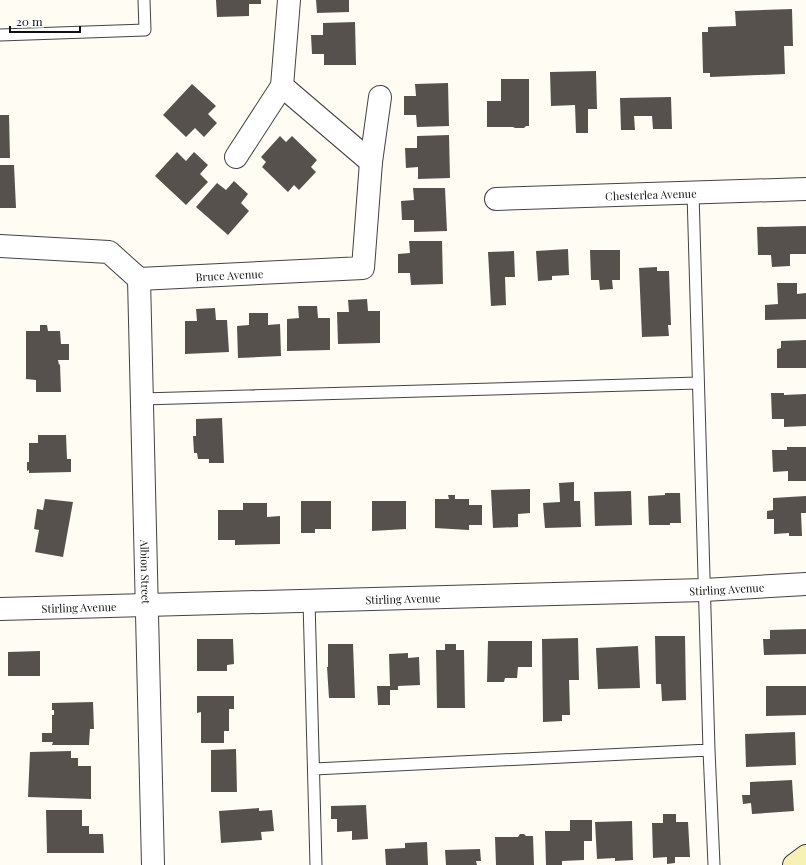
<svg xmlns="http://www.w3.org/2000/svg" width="806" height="865" viewBox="0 0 806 865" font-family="'Playfair Display',serif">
<rect width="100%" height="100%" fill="#fefcf3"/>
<!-- building -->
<path fill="#57514d" d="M 216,0 L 261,0 L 261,4 L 249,4 L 249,16 L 217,17 Z
M 316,0 L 349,0 L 349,12 L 317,13 Z
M 792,9 L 793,46 L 784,46 L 785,74 L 710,77 L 710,73 L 703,73 L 702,32 L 708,32 L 708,27 L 736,26 L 735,11 Z
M 355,22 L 356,65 L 324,65 L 324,54 L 312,54 L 311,35 L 323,35 L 323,23 Z
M 596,71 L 597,109 L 588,109 L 588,133 L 576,133 L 575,105 L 551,106 L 550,72 Z
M 501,79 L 529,79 L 529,126 L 526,126 L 524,128 L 515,128 L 513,127 L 487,127 L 487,101 L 501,101 Z
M 448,83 L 449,126 L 417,127 L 416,115 L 404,115 L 404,96 L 416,96 L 415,84 Z
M 192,84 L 216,106 L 208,114 L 217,123 L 204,137 L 195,128 L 186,137 L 163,115 Z
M 671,97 L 672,129 L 653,129 L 652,116 L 634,116 L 635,130 L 621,130 L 620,98 Z
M 0,115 L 9,115 L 10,158 L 0,158 Z
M 449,135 L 450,178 L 418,179 L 418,167 L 406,168 L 405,148 L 417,148 L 417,136 Z
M 280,136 L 286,142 L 292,136 L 317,160 L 311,167 L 316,172 L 299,190 L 294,185 L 288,192 L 262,167 L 266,162 L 261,157 Z
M 177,152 L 186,161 L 194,152 L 208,165 L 200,174 L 208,182 L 186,205 L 155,176 Z
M 0,165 L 14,165 L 16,208 L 0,208 Z
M 234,181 L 248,194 L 241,203 L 249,211 L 228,235 L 196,207 L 217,183 L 226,190 Z
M 413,188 L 445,188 L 447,231 L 414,232 L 414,220 L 402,220 L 401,201 L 414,200 Z
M 806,226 L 806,254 L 790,254 L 790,266 L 772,267 L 771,255 L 758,255 L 757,227 Z
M 409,241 L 442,241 L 443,284 L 411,285 L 410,273 L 398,273 L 398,254 L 410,253 Z
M 568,249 L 569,275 L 552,276 L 552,280 L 538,281 L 536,251 Z
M 590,250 L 620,250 L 620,280 L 612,280 L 613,289 L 600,290 L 599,280 L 591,280 Z
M 514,251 L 515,277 L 505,277 L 506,305 L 491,306 L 488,252 Z
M 657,267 L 657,271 L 669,271 L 671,325 L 668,325 L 669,336 L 642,337 L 639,268 Z
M 777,283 L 797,283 L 797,294 L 806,293 L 806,319 L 765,320 L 765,305 L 778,304 Z
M 367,299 L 368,311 L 380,311 L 380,343 L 338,344 L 337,312 L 349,312 L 348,300 Z
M 298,306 L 317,306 L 318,318 L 330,318 L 330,350 L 287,351 L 287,319 L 299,318 Z
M 215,308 L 216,320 L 227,320 L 229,352 L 185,354 L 185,321 L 197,321 L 196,309 Z
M 249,313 L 268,313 L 268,325 L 280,324 L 281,356 L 238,358 L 237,326 L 249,325 Z
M 40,325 L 47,325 L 48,331 L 60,331 L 61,344 L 69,344 L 69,360 L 58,360 L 59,365 L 60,364 L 61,392 L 36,392 L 36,380 L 26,379 L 26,331 L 40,331 Z
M 806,340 L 806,368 L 777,368 L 777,349 L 781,348 L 781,341 Z
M 771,393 L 784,393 L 784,395 L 806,394 L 806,426 L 784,427 L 784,419 L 772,419 Z
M 222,418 L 224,463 L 209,463 L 209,459 L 198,459 L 197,453 L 194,453 L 193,436 L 196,436 L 196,419 Z
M 38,435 L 66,435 L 67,459 L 71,459 L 71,472 L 29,473 L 29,470 L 27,471 L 27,462 L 29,462 L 29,443 L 38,443 Z
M 787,447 L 806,447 L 806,481 L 788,481 L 788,471 L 773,472 L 772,450 L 787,450 Z
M 574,482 L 574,501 L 580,501 L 581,527 L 545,528 L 543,503 L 560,502 L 559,483 Z
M 530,489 L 530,513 L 518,514 L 518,527 L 493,528 L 491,490 Z
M 631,491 L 632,525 L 595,526 L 594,492 Z
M 665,493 L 680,493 L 681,523 L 670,523 L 670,525 L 649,525 L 648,496 L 665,495 Z
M 448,495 L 455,495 L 455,499 L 469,499 L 469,505 L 482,505 L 482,525 L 469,525 L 469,530 L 435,528 L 435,499 L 449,499 Z
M 806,496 L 806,513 L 801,513 L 802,536 L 789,536 L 789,533 L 774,534 L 774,519 L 767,519 L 767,511 L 773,510 L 773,498 Z
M 45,499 L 73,502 L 63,557 L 35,552 L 39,530 L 34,529 L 37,509 L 43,510 Z
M 301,501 L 331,501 L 331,529 L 315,529 L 315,533 L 301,533 Z
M 372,501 L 406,501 L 406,529 L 372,531 Z
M 243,503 L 267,503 L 267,517 L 280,516 L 280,544 L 235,545 L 235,540 L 218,540 L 218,510 L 243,510 Z
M 806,629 L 806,654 L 764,655 L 763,639 L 770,639 L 770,630 Z
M 655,636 L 685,636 L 686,700 L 662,701 L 661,684 L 656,684 Z
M 578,638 L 579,680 L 569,680 L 570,715 L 562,715 L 562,721 L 543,722 L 542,639 Z
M 197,639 L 233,639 L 234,664 L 227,665 L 227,671 L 197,671 Z
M 488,641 L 532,641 L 532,667 L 518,667 L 517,678 L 505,678 L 504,682 L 487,682 Z
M 328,644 L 353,644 L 355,698 L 329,698 L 327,667 L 328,667 Z
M 445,644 L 456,644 L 456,650 L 464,650 L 465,708 L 437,708 L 436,650 L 445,650 Z
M 638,646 L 640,688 L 598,689 L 596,648 Z
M 40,651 L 40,676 L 8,676 L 8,652 Z
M 408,653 L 408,658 L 419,657 L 420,685 L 398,686 L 398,690 L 390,690 L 390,705 L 378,705 L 377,686 L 390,686 L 389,654 Z
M 766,686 L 806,686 L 806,715 L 766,716 Z
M 197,696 L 234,696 L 234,709 L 229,709 L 229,731 L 224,731 L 224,743 L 201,743 L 201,712 L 197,713 Z
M 93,702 L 94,729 L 90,729 L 89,745 L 52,745 L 53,742 L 42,742 L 42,733 L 52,733 L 52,715 L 54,715 L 54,710 L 52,710 L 52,703 Z
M 795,732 L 796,765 L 746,767 L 745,734 Z
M 236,749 L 237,792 L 211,792 L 211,750 Z
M 71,751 L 71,758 L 78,758 L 78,766 L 91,766 L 91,799 L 28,797 L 30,752 Z
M 792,780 L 794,811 L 752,814 L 751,803 L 743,804 L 742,795 L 750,795 L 750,782 Z
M 366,805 L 368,839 L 352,840 L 352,831 L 337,832 L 337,819 L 331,819 L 331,806 Z
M 259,808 L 259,811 L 272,810 L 274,831 L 261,832 L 262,840 L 221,843 L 219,811 Z
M 46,810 L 82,810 L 82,826 L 89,826 L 89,834 L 103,834 L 104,853 L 47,853 Z
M 663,814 L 676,814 L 676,822 L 688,822 L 690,857 L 675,857 L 675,863 L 667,864 L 667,857 L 653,858 L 652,823 L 663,823 Z
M 570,820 L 592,820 L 592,841 L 584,841 L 584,860 L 562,861 L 562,865 L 546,865 L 545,831 L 570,831 Z
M 632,821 L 633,860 L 615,861 L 615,858 L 597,859 L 595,822 Z
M 520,834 L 524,834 L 526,836 L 533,836 L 534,865 L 496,865 L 495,837 L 518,837 Z
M 427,842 L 428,865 L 386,865 L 385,849 L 405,848 L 405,843 Z
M 480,849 L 481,861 L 476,861 L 477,865 L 446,865 L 445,850 Z"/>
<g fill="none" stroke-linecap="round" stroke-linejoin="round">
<!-- lane casing -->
<g stroke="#434343" stroke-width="13">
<path id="lane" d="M 0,35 L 145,30 L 144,0
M 693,193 L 709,750 L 714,865
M 142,399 L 698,383
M 309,601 L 316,865
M 314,769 L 709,750"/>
</g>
<!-- street casing -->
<g stroke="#434343" stroke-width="24">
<g id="street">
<path d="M 282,86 L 371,162"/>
<path d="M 236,157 L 282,86 L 289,0"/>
<path id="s1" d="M 496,199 L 806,189"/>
<path id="s2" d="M 0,246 L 109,252 L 139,279 L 363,268 L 371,162 L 380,97"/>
<path id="s3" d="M 139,279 L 153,865"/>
<path id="s4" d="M 0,609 L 704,590 L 806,584"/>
</g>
</g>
<!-- secondary casing -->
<g stroke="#323232" stroke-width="24">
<path id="secondary" d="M 794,865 L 806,856"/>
</g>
<!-- lane -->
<use href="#lane" stroke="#fff" stroke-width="11"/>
<!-- street -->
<use href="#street" stroke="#fff" stroke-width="22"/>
<!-- secondary -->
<use href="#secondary" stroke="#f6f2b6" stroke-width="22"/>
</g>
<g text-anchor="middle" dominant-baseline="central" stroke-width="4" stroke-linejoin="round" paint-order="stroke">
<!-- street labels -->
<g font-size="11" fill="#101010" stroke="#fff">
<text stroke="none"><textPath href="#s1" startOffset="155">Chesterlea Avenue</textPath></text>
<text stroke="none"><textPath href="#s2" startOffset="240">Bruce Avenue</textPath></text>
<text stroke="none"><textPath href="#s3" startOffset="293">Albion Street</textPath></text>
<text stroke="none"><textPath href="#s4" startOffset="727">Stirling Avenue</textPath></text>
<text stroke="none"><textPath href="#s4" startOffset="403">Stirling Avenue</textPath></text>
<text stroke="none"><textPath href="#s4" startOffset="79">Stirling Avenue</textPath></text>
</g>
</g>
<!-- scale -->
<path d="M10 26v6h70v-6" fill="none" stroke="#101010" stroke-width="2"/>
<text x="16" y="26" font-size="12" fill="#101010" stroke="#ffffff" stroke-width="3" paint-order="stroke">20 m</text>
</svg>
